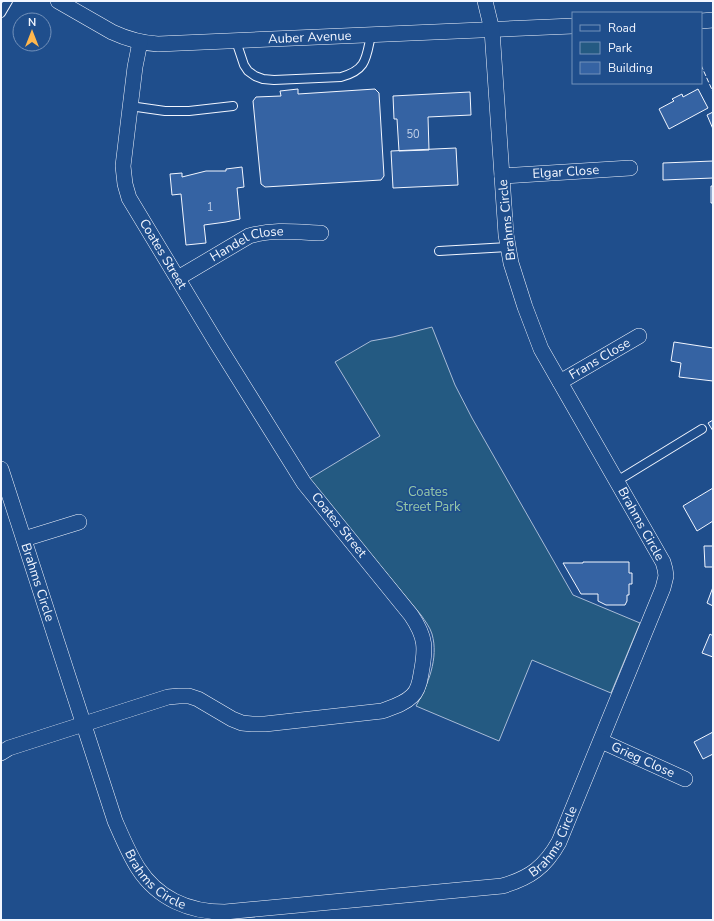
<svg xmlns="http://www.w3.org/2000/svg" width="714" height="921" viewBox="0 0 714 921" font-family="'Nunito Sans',sans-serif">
<rect width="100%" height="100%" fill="#1f4e8c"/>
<!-- green -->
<path fill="#245a82" stroke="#a8bbd7" d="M 432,327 L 455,385 L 472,418 L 573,595 L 640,623 L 611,693 L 532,660 L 499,741 L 416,706 C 428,685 439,658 432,634 C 430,627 425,621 421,615 L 309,479 L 380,436 L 335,362 L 371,341 L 393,337 Z"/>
<!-- building -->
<path fill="#3563a3" stroke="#f2f6ff" d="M 298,89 L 298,94 L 375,89 L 379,93 L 384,176 L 381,180 L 265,187 L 261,184 L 253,101 L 256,97 L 281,96 L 280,91 Z
M 698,89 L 708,108 L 669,129 L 659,109 L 674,101 L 672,99 L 682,94 L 683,97 Z
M 470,92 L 471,115 L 428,117 L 429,150 L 399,151 L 397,119 L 394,119 L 393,96 Z
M 713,112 L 713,129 L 707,115 Z
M 456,148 L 458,185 L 393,188 L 391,151 Z
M 713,161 L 713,178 L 663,180 L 663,163 Z
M 242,167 L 244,187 L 237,188 L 240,219 L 226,222 L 204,225 L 206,243 L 186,245 L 181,194 L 172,195 L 170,174 L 182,173 L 182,177 L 206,171 L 226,171 L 226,169 Z
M 711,186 L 713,186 L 713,203 L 711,203 Z
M 674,342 L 713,348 L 713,381 L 679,377 L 681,363 L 671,361 Z
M 713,420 L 713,431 L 708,423 Z
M 713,488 L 713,521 L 697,531 L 683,506 Z
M 704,546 L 713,546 L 713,567 L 705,567 Z
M 583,562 L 629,562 L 629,573 L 632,573 L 632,584 L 629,584 L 629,595 L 627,595 L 627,601 L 625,605 L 606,605 L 598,601 L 598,594 L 581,594 L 563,563 L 583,563 Z
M 713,587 L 713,606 L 707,603 Z
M 710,634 L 713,636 L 713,657 L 702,653 Z
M 713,732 L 713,754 L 703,759 L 694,742 Z"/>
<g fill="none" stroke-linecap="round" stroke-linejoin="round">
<!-- service casing -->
<g stroke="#f2f6ff" stroke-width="10">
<path id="service" d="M 1,13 L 8,1
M 236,41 L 244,65 L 248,71 L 255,76 L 263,79 L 274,80 L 341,77 C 367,70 366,58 371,35
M 130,106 L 165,111 L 189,111 L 233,106
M 439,251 L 508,247
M 617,481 L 702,429"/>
</g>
<!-- minor casing -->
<g stroke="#f2f6ff" stroke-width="16">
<g id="minor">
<path id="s1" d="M 58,1 L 112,32 C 127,39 141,43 158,44 L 573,26"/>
<path d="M 701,21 L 713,20"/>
<path id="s2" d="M 502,176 L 630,168"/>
<path id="s3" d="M 178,278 L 249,236 C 272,229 297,232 321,233"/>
<path id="s4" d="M 560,382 L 639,336"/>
<path id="s5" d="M 1,469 L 115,821 C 122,837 129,854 138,868 C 158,899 190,912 225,912 L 502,886 C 530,878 545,867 559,842 L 663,588 L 666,576 L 665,569 L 663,562 L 541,349 L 525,307 L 511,263 L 506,235 L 492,30 L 485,1"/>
<path d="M 24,539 L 79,522"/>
<path id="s6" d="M 601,741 L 685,779"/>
<path d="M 1,753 L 9,748 L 168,697 L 179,696 L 189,696 L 198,699 L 232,719 L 242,723 L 252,724 L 265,724 L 382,711 C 393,707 404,704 412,696 C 418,691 420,681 421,674 C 426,648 426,637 411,615 L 304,483 L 216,342 L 129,198 L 125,184 L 123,166 L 135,67 L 140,42"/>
</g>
</g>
<!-- service -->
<use href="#service" stroke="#1f4e8c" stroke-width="8"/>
<!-- minor -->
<use href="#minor" stroke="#1f4e8c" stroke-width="15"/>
<!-- fence -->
<path stroke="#f2f6ff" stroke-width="1" stroke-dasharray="5 2" stroke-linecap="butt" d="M 701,65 L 713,92"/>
</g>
<g text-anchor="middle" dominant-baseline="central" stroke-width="3" stroke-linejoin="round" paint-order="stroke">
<!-- number labels -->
<g font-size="11" fill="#c3d1e8">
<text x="413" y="134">50</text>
<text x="210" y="207">1</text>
</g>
<!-- street labels -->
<g font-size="13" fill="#f2f6ff" stroke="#1f4e8c">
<text stroke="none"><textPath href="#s1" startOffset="262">Auber Avenue</textPath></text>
<text stroke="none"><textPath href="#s2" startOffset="64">Elgar Close</textPath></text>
<text transform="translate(507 220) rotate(-96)">Brahms Circle</text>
<text stroke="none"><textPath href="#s3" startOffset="78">Handel Close</textPath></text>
<text transform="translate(163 254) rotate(59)">Coates Street</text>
<text stroke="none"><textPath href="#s4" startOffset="46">Frans Close</textPath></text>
<text transform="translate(641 524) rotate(61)">Brahms Circle</text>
<text transform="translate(339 525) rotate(51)">Coates Street</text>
<text stroke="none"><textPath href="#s5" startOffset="119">Brahms Circle</textPath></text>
<text stroke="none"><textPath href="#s6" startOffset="46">Grieg Close</textPath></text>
<text stroke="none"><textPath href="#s5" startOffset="874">Brahms Circle</textPath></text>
<text stroke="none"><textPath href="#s5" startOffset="443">Brahms Circle</textPath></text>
</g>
<!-- park labels -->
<g font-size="13" fill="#97c8a6" stroke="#1f4e8c">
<text x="428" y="492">Coates<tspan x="428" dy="15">Street Park</tspan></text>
</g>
</g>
<!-- border -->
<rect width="714" height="921" fill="none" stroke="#f2f6ff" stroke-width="4"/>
<!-- legend -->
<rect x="572" y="12" width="130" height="72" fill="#1f4e8c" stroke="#7391ba"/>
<rect x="580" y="25" width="20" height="6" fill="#1f4e8c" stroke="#7391ba"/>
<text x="608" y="32" font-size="12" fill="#f2f6ff">Road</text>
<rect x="580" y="42" width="20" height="12" fill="#245a82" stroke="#7391ba"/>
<text x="608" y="52" font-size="12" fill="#f2f6ff">Park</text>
<rect x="580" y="62" width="20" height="12" fill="#3563a3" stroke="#7391ba"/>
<text x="608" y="72" font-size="12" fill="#f2f6ff">Building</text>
<!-- north arrow -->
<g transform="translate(32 32)"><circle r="19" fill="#1f4e8c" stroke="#7391ba"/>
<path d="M0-3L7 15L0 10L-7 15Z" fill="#ffb74d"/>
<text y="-6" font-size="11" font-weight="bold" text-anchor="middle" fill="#f2f6ff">N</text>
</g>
</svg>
